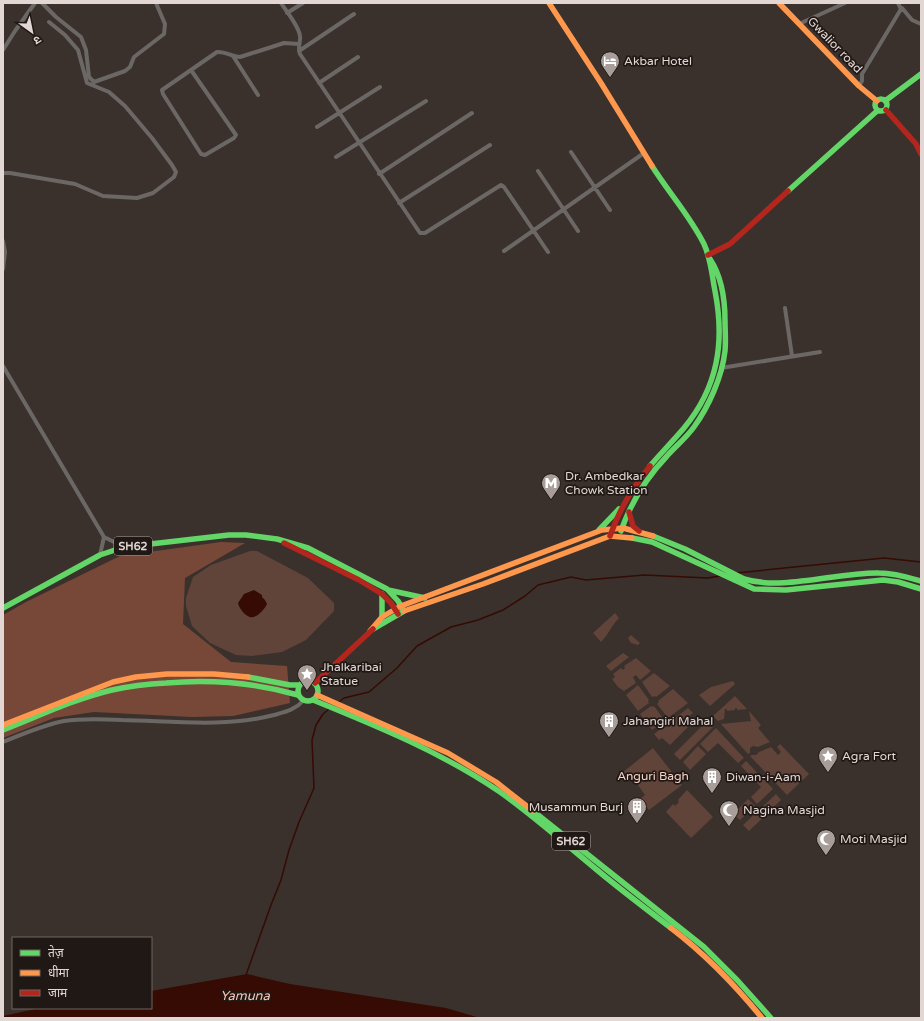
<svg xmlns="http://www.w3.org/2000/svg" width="924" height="1021" viewBox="0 0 924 1021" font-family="'Varela Round','Noto Sans Devanagari',sans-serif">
<rect width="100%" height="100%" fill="#3a312d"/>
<!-- green -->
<path fill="#604339" d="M 250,551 L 257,551 L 308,578 L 334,603 L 334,611 L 306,640 L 282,652 L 252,656 L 236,655 L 210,643 L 192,626 L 186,606 L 186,598 L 193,577 L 211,565 Z
M 615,613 L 619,618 C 611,626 609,634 601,642 L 593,633 Z
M 631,635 L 640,643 L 638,645 L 631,643 L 628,638 Z
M 623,653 L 629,657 L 611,671 L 606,666 Z
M 636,658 L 651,671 L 640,680 L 636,675 L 633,677 L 636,683 L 624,691 L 618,687 L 612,679 L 615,677 L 613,674 L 621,668 L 623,670 L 625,668 L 624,666 Z
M 654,673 L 670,686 L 656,697 L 655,696 L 652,697 L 642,682 Z
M 733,681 L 735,684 L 710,706 L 699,695 L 711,687 Z
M 638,685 L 649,700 L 648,701 L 649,703 L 638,711 L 626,695 Z
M 673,689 L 688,703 L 668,718 L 657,704 L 659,702 L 658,701 Z
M 735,696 L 747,709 L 737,710 L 737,708 L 735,708 L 735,710 L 727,711 L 727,709 L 725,709 L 724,719 L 718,721 L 713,716 Z
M 651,706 L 652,707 L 654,706 L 665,721 L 652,730 L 640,714 Z
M 688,708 L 693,713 L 683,721 L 688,727 L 670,745 L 662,738 L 659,740 L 654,734 Z
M 749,711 L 761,725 L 758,728 L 770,742 L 758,747 L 753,746 L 750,748 L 750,753 L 748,754 L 721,724 L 751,721 Z
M 708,720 L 714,726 L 680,760 L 674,754 Z
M 716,728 L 744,758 L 738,763 L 718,743 L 708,752 L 700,744 Z
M 780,744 L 809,774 L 787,795 L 750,756 L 752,755 L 756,755 L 759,752 L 771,747 L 778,755 L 781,752 L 777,747 Z
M 698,746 L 706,754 L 690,770 L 683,762 Z
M 653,748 L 682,785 L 649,810 L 640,799 L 645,795 L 633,778 L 628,782 L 622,773 Z
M 746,761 L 773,789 L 757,804 L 751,797 L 761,787 L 741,766 Z
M 687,790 L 713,817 L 691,838 L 666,812 L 673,804 L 675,806 L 679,802 L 678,800 Z
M 776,794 L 781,800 L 749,831 L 743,825 Z
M 748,799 L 755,806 L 740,820 L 733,814 Z"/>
<!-- forest -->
<path fill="#774838" d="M 221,542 L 245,543 L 185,578 L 183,624 L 231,662 L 287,666 L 290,703 L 233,716 L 192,717 L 94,712 L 54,718 L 3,738 L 3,615 L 26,602 L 120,556 Z"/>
<!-- water -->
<path fill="#350b04" d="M 254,590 L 262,595 L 262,597 L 265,600 L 267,604 C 265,609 256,619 250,617 C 245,616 239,608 238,603 L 244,594 Z
M 247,974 L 290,984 L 446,1008 L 480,1018 L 3,1018 L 3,1016 L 40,1008 L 151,1008 L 151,991 Z"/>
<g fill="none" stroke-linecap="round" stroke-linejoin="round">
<!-- stream -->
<path stroke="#350b04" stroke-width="1.5" d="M 736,573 L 884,558 L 921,562
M 339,702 L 344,698 L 369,692 L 397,668 L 417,646 L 451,627 L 478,620 L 503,610 L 525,596 L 538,585 L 571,577 L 586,580 L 644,575 L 708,578 L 720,576
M 246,975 L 271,905 L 281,880 L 289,850 L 299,822 L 314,788 L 312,740 L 316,725 L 323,714 L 329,709"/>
<!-- street -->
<path stroke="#6b6765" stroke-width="4" d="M 42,3 L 56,17 L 81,37 L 86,50 L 89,77 L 94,82 L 125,71 L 130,67 L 134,57 L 164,34 L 165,24 L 156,3
M 281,3 C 286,11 299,26 300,36 C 301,42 297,48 300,54 L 420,233 L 425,233 L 501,185 L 504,187 L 548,252
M 902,8 L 912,20 L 921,24
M 287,13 L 303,3
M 799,24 L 845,3
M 3,50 L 15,31 L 35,3
M 299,51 L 354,14
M 233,56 L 258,95
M 191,70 L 236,135 L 234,138 L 205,155 L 201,154 L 163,94 L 162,90 L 217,52 C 225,51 232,57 240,57 L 284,43 L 299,44
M 319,83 L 358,57
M 859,86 L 862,81 L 862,74 L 901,9 L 898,3
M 317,127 L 380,87
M 571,152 L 610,210
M 336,157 L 426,101
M 538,171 L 578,231
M 3,173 L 10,173 L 75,184 L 103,196 L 137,198 L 153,193 L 174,177 L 176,172 L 172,165 L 152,138 L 125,106 L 109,92 L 87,83 L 78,50 L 65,35 L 49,22
M 379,174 L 472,113
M 399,203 L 490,145
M 3,241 L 5,252 L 3,269
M 504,251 L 644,153
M 785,308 L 792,356
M 3,366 L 104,537 L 124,547
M 721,368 L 820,352
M 100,555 L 104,537
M 3,742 C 23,734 43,725 64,721 C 83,718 103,719 122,720 C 172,721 224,728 274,715 C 285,712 295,710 303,701"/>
<!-- fast -->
<path stroke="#63d668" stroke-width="5.5" d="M875 105a6 6 0 1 1 12 0a6 6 0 1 1-12 0Z
M 885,101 L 921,74
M 788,191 L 877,111
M 650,466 C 661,453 673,441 684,428 C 718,387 725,342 715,291 C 712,276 711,259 704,244 C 690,216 669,193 652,166
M 599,530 L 619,509
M 621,531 C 631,502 646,478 667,456 C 676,446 686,438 694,427 C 709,406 722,377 725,351 C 726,341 725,331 725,321 C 725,300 722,277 710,259
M 653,536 L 685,549 L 744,579 C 783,591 838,572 879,573 C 894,573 907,577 921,581
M 632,538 L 652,542 L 754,589 L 786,590 L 883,580 L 898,582 L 921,589
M 388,590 L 425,598
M 382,594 L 382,617
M 3,608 L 100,555 L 124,547 L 229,535 L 246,535 L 277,539 L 308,548 L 387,589 L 398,601 L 404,611 L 373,629
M 248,677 L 290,685 L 299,685
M298 691a10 10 0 1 1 20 0a10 10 0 1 1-20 0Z
M 313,700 C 377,726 443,753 500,792 C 534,816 565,844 597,870 C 621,890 646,909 671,928
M 3,730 C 39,716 74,699 112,690 C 130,686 147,684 166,683 C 212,679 253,682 298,695
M 533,811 L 704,947 L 738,981 L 771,1018"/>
<!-- slow -->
<path stroke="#ff974d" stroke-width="5.5" d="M 549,3 L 601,83 L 652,166
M 779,3 L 859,86 L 877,101
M 401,606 L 602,530 L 623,528 L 653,536
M 404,611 L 483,584 L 610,536 L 632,538
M 370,631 L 382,617 L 399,607
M 317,695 L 448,753 L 496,782 L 533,811
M 3,725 L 113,682 L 136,677 L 167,674 L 214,674 L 248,677
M 671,928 C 705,954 735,985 762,1018"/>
<!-- jam -->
<path stroke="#b3261e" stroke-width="5.5" d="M 886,110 L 916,144 L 921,154
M 708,255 L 730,244 L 788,191
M 629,512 L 633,526 L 639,531
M 610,536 C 619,510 632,488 650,466
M 284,543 L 359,580 L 382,594 L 391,603 L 398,614
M 315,683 L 373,629"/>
</g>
<!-- icons -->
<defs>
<g id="hotel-pin" transform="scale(1)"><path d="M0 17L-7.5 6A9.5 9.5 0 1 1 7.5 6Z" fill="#a89d99" stroke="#201815"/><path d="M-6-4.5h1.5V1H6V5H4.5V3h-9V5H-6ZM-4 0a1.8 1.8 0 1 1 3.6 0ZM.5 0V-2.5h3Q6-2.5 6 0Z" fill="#fff"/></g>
<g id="metro-pin" transform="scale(1)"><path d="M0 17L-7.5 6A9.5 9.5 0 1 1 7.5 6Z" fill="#a89d99" stroke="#201815"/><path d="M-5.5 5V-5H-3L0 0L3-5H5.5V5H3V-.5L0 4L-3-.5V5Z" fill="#fff"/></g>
<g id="sight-pin" transform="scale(1)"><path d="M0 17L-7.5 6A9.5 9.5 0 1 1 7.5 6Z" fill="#a89d99" stroke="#201815"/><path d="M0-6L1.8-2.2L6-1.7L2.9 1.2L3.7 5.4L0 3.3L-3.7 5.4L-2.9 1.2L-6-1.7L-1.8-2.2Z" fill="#fff"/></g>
<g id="building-pin" transform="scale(1)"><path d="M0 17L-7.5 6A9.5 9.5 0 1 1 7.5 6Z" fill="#a89d99" stroke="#201815"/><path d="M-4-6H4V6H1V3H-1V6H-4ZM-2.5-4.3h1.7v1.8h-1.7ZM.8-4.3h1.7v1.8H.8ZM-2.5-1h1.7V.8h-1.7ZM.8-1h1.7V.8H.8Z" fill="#fff"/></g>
<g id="mosque-pin" transform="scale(1)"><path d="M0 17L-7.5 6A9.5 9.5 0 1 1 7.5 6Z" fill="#a89d99" stroke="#201815"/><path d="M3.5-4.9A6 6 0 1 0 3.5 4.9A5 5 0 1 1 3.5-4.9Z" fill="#fff"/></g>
</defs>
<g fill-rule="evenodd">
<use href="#hotel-pin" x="610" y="61"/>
<use href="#metro-pin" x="551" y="483"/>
<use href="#sight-pin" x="307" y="674"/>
<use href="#building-pin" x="609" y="721"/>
<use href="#sight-pin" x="828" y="756"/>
<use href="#building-pin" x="712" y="777"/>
<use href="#building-pin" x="637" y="807"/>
<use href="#mosque-pin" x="729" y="810"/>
<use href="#mosque-pin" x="826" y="839"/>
</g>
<g text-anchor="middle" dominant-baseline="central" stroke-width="3.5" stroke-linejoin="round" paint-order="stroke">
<!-- shield labels -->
<g fill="#201815" stroke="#a89e9a" stroke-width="1">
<rect x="114" y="537" width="38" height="18" rx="3"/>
<rect x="552" y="832" width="38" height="18" rx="3"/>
</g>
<g font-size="11" font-weight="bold" fill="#e3d7d3">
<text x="133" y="546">SH62</text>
<text x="571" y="841">SH62</text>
</g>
<!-- street labels -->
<g font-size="12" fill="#e3d7d3" stroke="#201815">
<text transform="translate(835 45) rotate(46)">Gwalior road</text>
</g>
<!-- poi labels -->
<g font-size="12" fill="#e3d7d3" stroke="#201815" text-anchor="start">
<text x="624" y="61">Akbar Hotel</text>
<text x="565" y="476">Dr. Ambedkar<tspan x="565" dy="14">Chowk Station</tspan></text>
<text x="321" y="667">Jhalkaribai<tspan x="321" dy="14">Statue</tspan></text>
<text x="623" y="721">Jahangiri Mahal</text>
<text x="842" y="756">Agra Fort</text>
<text x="726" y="777">Diwan-i-Aam</text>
<text x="623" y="807" text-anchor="end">Musammun Burj</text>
<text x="743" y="810">Nagina Masjid</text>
<text x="840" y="839">Moti Masjid</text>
</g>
<!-- park labels -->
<g font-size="12" fill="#f6d3c7" stroke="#201815">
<text x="653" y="776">Anguri Bagh</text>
</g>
<!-- water labels -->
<g font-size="13" font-style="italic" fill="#f8c5b3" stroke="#201815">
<text x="245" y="996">Yamuna</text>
</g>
</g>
<!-- border -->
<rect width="924" height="1021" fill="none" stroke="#e3d7d3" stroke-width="8"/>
<!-- legend -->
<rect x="12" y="937" width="140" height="72" fill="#201815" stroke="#6e6461"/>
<rect x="20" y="950" width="20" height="6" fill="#63d668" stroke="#6e6461"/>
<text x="48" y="957" font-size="12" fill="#e3d7d3">तेज़</text>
<rect x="20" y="970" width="20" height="6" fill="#ff974d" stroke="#6e6461"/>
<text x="48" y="977" font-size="12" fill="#e3d7d3">धीमा</text>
<rect x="20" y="990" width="20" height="6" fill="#b3261e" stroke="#6e6461"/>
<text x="48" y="997" font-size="12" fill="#e3d7d3">जाम</text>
<!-- north arrow -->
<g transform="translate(32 32) rotate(147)" stroke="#201815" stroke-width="3" paint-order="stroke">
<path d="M0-3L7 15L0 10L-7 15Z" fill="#e3d7d3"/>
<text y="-6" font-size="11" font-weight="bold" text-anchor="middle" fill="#e3d7d3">उ</text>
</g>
</svg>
